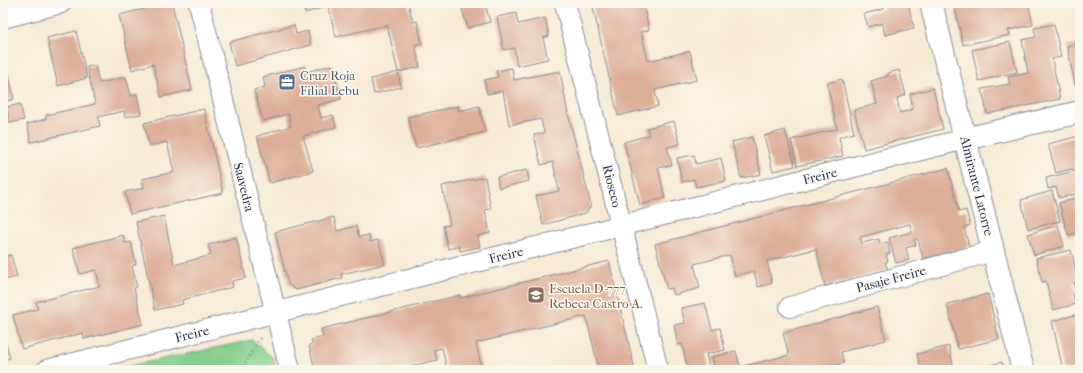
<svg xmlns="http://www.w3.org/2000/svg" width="1083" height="373" viewBox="0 0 1083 373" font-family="'IM FELL French Canon',serif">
<rect width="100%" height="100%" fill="#fbf7ec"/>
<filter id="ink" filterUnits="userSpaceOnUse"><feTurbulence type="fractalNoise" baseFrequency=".025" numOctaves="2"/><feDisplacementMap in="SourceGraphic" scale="8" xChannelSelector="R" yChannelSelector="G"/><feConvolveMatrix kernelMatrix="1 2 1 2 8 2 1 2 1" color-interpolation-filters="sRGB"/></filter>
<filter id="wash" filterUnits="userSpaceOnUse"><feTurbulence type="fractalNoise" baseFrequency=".012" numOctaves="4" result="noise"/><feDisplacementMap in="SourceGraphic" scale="16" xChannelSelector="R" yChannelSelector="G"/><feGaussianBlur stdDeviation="0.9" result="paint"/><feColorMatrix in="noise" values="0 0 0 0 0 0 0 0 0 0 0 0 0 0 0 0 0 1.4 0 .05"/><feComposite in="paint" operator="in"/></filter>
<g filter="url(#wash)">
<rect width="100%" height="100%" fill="#f7ead5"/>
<!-- green -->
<path fill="#84ce8b" stroke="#507e74" d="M 252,340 L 273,358 L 276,370 L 111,370 Z"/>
<g id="blocks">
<!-- building -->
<path fill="#dcad97" d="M 170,3 L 172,3 L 192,90 L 161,97 L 153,64 L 132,70 L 119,15 Z
M 302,3 L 325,3 L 326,7 L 305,13 Z
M 327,3 L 408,3 L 413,22 L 417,21 L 422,43 L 415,45 L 420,67 L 398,72 L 387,25 L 336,37 Z
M 460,3 L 485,3 L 490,22 L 468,28 Z
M 592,3 L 643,3 L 649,30 L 641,32 L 648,61 L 690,51 L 697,80 L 655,90 L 658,106 L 618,116 Z
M 883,3 L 908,3 L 914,28 L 885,35 L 882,23 L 868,27 L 864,14 L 884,9 Z
M 954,3 L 1003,3 L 1004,7 L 1028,3 L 1033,25 L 1008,30 L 1010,35 L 963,45 Z
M 516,13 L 518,24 L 545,18 L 549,36 L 543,38 L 548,59 L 517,66 L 514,48 L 504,50 L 497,17 Z
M 1054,24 L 1061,57 L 1052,59 L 1060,99 L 987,114 L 982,89 L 1010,84 L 1008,77 L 1028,73 L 1022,40 L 1036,37 L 1034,28 Z
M 294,25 L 296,34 L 308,31 L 311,45 L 235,66 L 229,42 Z
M 76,31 L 87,78 L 58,86 L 47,38 Z
M 1010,42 L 1017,72 L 979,81 L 972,50 Z
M 1080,43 L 1080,84 L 1075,85 L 1067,46 Z
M 4,52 L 14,99 L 3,102 L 3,53 Z
M 95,65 L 99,83 L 126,77 L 131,96 L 137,94 L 141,114 L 125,117 L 124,111 L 98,117 L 100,126 L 31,142 L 27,124 L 46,119 L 46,115 L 95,104 L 87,67 Z
M 332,65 L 341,99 L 318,105 L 321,118 L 333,115 L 336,127 L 303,136 L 313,171 L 270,183 L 257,136 L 291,126 L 288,114 L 263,121 L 254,90 L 265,87 L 263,77 L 305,66 L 306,72 Z
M 512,68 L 514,80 L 560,71 L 568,114 L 591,205 L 586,213 L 543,225 L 536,196 L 559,191 L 553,162 L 541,165 L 534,135 L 544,133 L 541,119 L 509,125 L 503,91 L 487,94 L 484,80 L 498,77 L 496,71 Z
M 899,70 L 906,95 L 897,98 L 900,113 L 913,109 L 910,94 L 933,88 L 943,129 L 864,149 L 854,110 L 877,104 L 871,81 L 888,76 L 888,73 Z
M 398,72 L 401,87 L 374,94 L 371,79 Z
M 842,79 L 854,133 L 839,137 L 843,156 L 797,166 L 791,140 L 837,129 L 827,83 Z
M 20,104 L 24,120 L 10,123 L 7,107 Z
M 458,106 L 459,111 L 479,106 L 485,132 L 416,148 L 408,117 Z
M 204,109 L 223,193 L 130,214 L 125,192 L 144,188 L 142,179 L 174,172 L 167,142 L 149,146 L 144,123 Z
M 674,121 L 680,144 L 667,147 L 672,165 L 658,168 L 665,198 L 640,205 L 624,142 L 649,135 L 647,128 Z
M 785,130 L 795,166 L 773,171 L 764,136 Z
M 1079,136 L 1080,167 L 1056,173 L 1048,144 Z
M 752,137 L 761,174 L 741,178 L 732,142 Z
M 694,155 L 696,164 L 721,158 L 726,181 L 696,187 L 694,179 L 682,182 L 677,158 Z
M 948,168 L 959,212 L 966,210 L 970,225 L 964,227 L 969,247 L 923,259 L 918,239 L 914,239 L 916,245 L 906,248 L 909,260 L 896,263 L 889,238 L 912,232 L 910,224 L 860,237 L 862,243 L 879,239 L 880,244 L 888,242 L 890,253 L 886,255 L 888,261 L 885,262 L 888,270 L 825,286 L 816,249 L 767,261 L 772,283 L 758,287 L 754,271 L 735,276 L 730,255 L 694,264 L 700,288 L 674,295 L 672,288 L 667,289 L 655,244 Z
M 527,170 L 529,181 L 499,188 L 497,177 Z
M 1080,170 L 1080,193 L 1059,198 L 1056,187 L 1048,189 L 1046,178 Z
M 485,177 L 491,209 L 485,210 L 490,233 L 478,236 L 480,247 L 460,251 L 459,246 L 448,249 L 443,226 L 450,225 L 442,186 Z
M 1052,191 L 1060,221 L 1028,229 L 1021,200 Z
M 1080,197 L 1080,232 L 1068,235 L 1059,203 Z
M 164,216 L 174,265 L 211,255 L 208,245 L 236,237 L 246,278 L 232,281 L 233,287 L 182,300 L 183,304 L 155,310 L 136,222 Z
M 334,217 L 337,231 L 356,226 L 359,237 L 369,235 L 370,242 L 378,240 L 385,264 L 341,274 L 342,278 L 296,290 L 288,284 L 275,232 Z
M 1058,225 L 1064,246 L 1034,255 L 1028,234 Z
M 123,235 L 125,243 L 131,242 L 136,264 L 132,266 L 137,287 L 134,288 L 143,324 L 84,339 L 83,333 L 22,349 L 13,315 L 38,309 L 36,302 L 100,286 L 96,270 L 80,274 L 73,248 Z
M 1071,250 L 1079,282 L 1074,283 L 1077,294 L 1073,295 L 1076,304 L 1053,310 L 1046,281 L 1042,282 L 1036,258 Z
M 11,255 L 17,277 L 3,280 L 3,257 Z
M 609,261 L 635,370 L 599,370 L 586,316 L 476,343 L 482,370 L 447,370 L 442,348 L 434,350 L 437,360 L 396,370 L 373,370 L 372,368 L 366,370 L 315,370 L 309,345 L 312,344 L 311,340 L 323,337 L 321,329 L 460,295 L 460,298 Z
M 988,294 L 999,339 L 958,349 L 947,304 Z
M 705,303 L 712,330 L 720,328 L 725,350 L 706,354 L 709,367 L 694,370 L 688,370 L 682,344 L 678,345 L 674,325 L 685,323 L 681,308 Z
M 877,307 L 886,340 L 841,352 L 844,363 L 816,370 L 716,370 L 712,357 L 736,351 L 740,367 L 789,355 L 783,333 Z
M 1080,314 L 1080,370 L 1063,370 L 1052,321 Z
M 3,331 L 10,358 L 3,360 Z
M 949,346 L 954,370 L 921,370 L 917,354 Z
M 1002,362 L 1004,370 L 973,370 L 973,369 Z"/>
</g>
</g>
<g filter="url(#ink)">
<use href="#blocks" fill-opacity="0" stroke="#898c9a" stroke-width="1"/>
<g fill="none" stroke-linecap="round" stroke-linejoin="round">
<!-- street casing -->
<g stroke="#898c9a" stroke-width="22">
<path id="street" d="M 199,3 L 290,370
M 565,3 L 658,370
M 3,18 L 61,3
M 790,307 L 993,251
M 47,370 L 965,139"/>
</g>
<!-- secondary casing -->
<g stroke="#898c9a" stroke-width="24">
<path id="secondary" d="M 965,139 L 1080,112"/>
</g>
<!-- primary casing -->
<g stroke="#898c9a" stroke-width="24">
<path id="primary" d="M 931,3 L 1023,370"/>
</g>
<!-- path -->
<path stroke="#898c9a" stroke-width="2.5" stroke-dasharray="1 3" stroke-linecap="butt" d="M 241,370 L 260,338"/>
<!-- street -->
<use href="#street" stroke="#fff" stroke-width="20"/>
<!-- secondary -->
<use href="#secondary" stroke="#fff" stroke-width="22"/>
<!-- primary -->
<use href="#primary" stroke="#fff" stroke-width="22"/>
</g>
</g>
<!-- icons -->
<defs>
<g id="office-square" transform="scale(0.9)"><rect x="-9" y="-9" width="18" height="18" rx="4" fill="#5c6f8a" stroke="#fbf7ec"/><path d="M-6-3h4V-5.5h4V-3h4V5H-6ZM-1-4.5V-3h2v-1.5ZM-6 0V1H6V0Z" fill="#fff"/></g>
<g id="school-square" transform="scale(0.9)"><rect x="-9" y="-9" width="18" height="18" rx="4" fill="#8d6e63" stroke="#fbf7ec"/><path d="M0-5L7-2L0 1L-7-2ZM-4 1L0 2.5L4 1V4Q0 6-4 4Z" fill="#fff"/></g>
</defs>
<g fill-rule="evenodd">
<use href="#office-square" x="287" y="82"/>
<use href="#school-square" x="536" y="295"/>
</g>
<g text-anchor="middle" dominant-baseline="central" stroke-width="3" stroke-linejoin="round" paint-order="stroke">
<!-- service labels -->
<g font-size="13" fill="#4e5e75" stroke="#fbf7ec" text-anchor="start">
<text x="300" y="75">Cruz Roja<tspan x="300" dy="15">Filial Lebu</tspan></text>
</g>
<!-- street labels -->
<g font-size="13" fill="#1b2f5e" stroke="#fbf7ec">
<text transform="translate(820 176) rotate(-14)">Freire</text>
<text transform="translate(612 186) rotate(76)">Rioseco</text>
<text transform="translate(977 186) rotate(76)">Almirante Latorre</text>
<text transform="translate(244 187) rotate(76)">Saavedra</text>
<text transform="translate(506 255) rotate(-14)">Freire</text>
<text transform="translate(891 279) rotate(-15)">Pasaje Freire</text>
<text transform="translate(192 334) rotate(-14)">Freire</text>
</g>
<!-- education labels -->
<g font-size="13" fill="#785e54" stroke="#fbf7ec" text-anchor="start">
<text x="549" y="288">Escuela D-777<tspan x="549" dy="15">Rebeca Castro A.</tspan></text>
</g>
</g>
<!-- margin -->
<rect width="1083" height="373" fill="none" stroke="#fbf7ec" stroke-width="16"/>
</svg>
